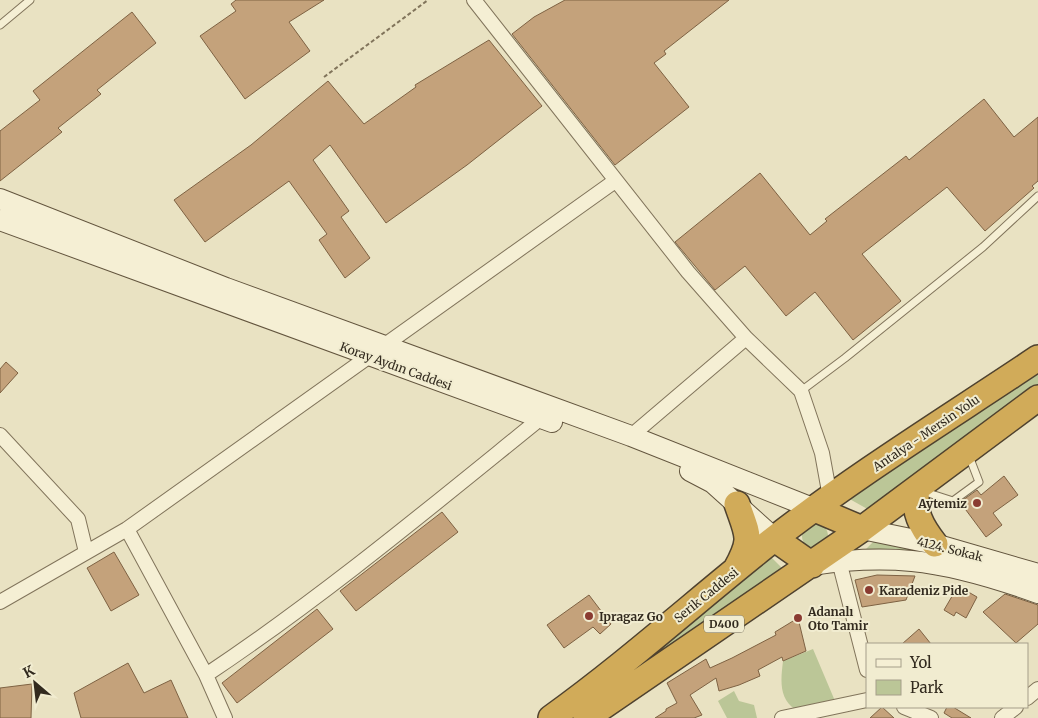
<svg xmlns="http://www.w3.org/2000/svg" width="1038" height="718" viewBox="0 0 1038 718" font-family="Merriweather,serif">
<rect width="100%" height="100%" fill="#e9e2c2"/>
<!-- green -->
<path fill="#bbc697" d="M 1038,370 L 1038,385 L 871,511 L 846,497 Z
M802 536a13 13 0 1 1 26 0a13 13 0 1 1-26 0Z
M 875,540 L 947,556 L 865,550 Z
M 770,556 L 786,572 L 575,718 L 565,718 Z
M 813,649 L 835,701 L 796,710 C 778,698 781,679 783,661 Z
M 734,691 L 739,701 L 754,705 L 757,718 L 727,718 L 718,701 Z"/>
<!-- building -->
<path fill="#c4a27b" stroke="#7e6243" d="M 236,0 L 324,0 L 289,22 L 310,51 L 245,99 L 200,36 L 236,11 L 231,4 Z
M 565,0 L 729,0 L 664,51 L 666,54 L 654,63 L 689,107 L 615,165 L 512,34 L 534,17 Z
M 132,12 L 156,43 L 97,90 L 101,94 L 58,128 L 62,132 L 0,181 L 0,131 L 40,100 L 33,91 Z
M 489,40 L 542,106 L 467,165 L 386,223 L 330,145 L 313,160 L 349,211 L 341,217 L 370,258 L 345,278 L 319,240 L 327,234 L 289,181 L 205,242 L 174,200 L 251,145 L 328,81 L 364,124 L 416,87 L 415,85 Z
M 984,99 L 1014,137 L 1038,117 L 1038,181 L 1032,186 L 1034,188 L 985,231 L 947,187 L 862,254 L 901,301 L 853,340 L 815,292 L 786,316 L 745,266 L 715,290 L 675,242 L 760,173 L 810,235 L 827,221 L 825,219 L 906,156 L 909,160 Z
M 6,362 L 18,373 L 0,393 L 0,369 Z
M 1004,476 L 1018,495 L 993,513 L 1002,525 L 986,537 L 960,502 L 977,490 L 981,495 Z
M 442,512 L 458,532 L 356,611 L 340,591 Z
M 114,552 L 139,595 L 111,611 L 87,568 Z
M 877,575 L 915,576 L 906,600 L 862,607 L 855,580 Z
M 958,586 L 977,597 L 966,618 L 956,612 L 954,616 L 944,610 Z
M 1005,594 L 1038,605 L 1038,624 L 1016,643 L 983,612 Z
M 589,595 L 611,624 L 600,634 L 593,627 L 564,648 L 547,625 Z
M 317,609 L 333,629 L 237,703 L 222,683 Z
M 798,618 L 806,651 L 783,661 L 782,657 L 758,670 L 760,676 L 739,685 L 719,691 L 716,678 L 690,695 L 702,715 L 694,718 L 655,718 L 666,711 L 666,709 L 677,703 L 667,683 L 706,659 L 710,668 L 732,658 L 776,635 L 775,632 Z
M 919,629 L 931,644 L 902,644 Z
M 128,663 L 144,693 L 171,680 L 188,718 L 81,718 L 74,693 Z
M 32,684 L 31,718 L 0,718 L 0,688 Z
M 882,707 L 894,718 L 870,718 Z
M 947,707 L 953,707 L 971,718 L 952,718 L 944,713 Z"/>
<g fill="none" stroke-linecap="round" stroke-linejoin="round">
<!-- lane casing -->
<g stroke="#81745b" stroke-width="9">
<path id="lane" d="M 0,25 L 30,0
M 801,391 L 845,358 L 983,247 L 1038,196
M 922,491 L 953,501 L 979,482 L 969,456"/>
</g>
<!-- street casing -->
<g stroke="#81745b" stroke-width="16">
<path id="street" d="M 474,0 L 688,272 L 746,338 L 801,391 L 822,453 L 830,497
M 0,435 L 78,519 L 86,552
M 631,436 L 746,338
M 127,529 L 206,675 L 225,718
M 839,561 L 867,670
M 0,602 L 127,529 L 615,181
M 206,675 C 323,597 432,506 541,418
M 1027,698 L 1038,689
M 904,707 L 931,718
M 782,718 L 867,700
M 1002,718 L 1016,707"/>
</g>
<!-- secondary casing -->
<g stroke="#63553e" stroke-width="22">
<path id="secondary" d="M 0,199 L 226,288 L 631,436 L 815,509
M 0,220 L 552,422
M 690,471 L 713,483 L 775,539
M 862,529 L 935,544 L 1038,574
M 812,565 C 844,560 879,558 912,561 C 954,565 999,579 1038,593"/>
</g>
<!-- highway casing -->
<g stroke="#4f422f" stroke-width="28">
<path id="highway" d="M 917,489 C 913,512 921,526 935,544
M 815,509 L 862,529
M 775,539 L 812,565
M 736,569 C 753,538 748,536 737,504
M 551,718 C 629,662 700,597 775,538 C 859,473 950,417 1038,358
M 586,718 L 862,529 L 1038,398"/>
</g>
<!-- path -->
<path stroke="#81745b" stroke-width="2" stroke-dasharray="4 2.5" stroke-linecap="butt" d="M 324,77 L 428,0"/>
<!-- lane -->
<use href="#lane" stroke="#f5efd4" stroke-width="7"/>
<!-- street -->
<use href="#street" stroke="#f5efd4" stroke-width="14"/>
<!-- secondary -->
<use href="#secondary" stroke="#f5efd4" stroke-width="20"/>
<!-- highway -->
<use href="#highway" stroke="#d1ab59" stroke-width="25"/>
</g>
<!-- markers -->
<g fill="#8a3b31" stroke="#f1ecd0" stroke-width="2">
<circle cx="977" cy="503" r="5"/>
<circle cx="869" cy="590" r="5"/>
<circle cx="589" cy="616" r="5"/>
<circle cx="798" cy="618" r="5"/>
</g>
<g text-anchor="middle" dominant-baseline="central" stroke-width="4" stroke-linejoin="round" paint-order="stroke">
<!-- shield labels -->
<rect fill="#f1ecd0" stroke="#6b6453" stroke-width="1" x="704" y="615.5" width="40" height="17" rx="4"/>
<g font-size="11" font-weight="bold" fill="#322a1e">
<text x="724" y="624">D400</text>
</g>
<!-- street labels -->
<g font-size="12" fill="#322a1e" stroke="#f1ecd0">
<text transform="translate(396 366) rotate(20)">Koray Aydın Caddesi</text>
<text transform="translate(926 433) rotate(-34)">Antalya - Mersin Yolu</text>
<text transform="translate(950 549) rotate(14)">4124. Sokak</text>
<text transform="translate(706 595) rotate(-39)">Serik Caddesi</text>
</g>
<!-- poi labels -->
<g font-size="12" font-weight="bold" fill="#322a1e" stroke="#f1ecd0" text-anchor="start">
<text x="967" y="503" text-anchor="end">Aytemiz</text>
<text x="879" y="590">Karadeniz Pide</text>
<text x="808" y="611">Adanalı<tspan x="808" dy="14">Oto Tamir</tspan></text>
<text x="599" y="616">Ipragaz Go</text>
</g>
</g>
<!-- legend -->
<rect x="866" y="643" width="162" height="65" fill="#f1ecd0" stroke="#a59e89"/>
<rect x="876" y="659" width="25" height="8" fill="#f5efd4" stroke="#a59e89"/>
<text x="910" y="668" font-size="15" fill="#322a1e">Yol</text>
<rect x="876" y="680" width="25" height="15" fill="#bbc697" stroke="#a59e89"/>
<text x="910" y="693" font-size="15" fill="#322a1e">Park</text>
<!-- north arrow -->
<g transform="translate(35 683) rotate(332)" stroke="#f1ecd0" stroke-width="4" paint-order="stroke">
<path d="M0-4L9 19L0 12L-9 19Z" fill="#322a1e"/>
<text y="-8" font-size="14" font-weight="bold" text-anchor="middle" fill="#322a1e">K</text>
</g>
</svg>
